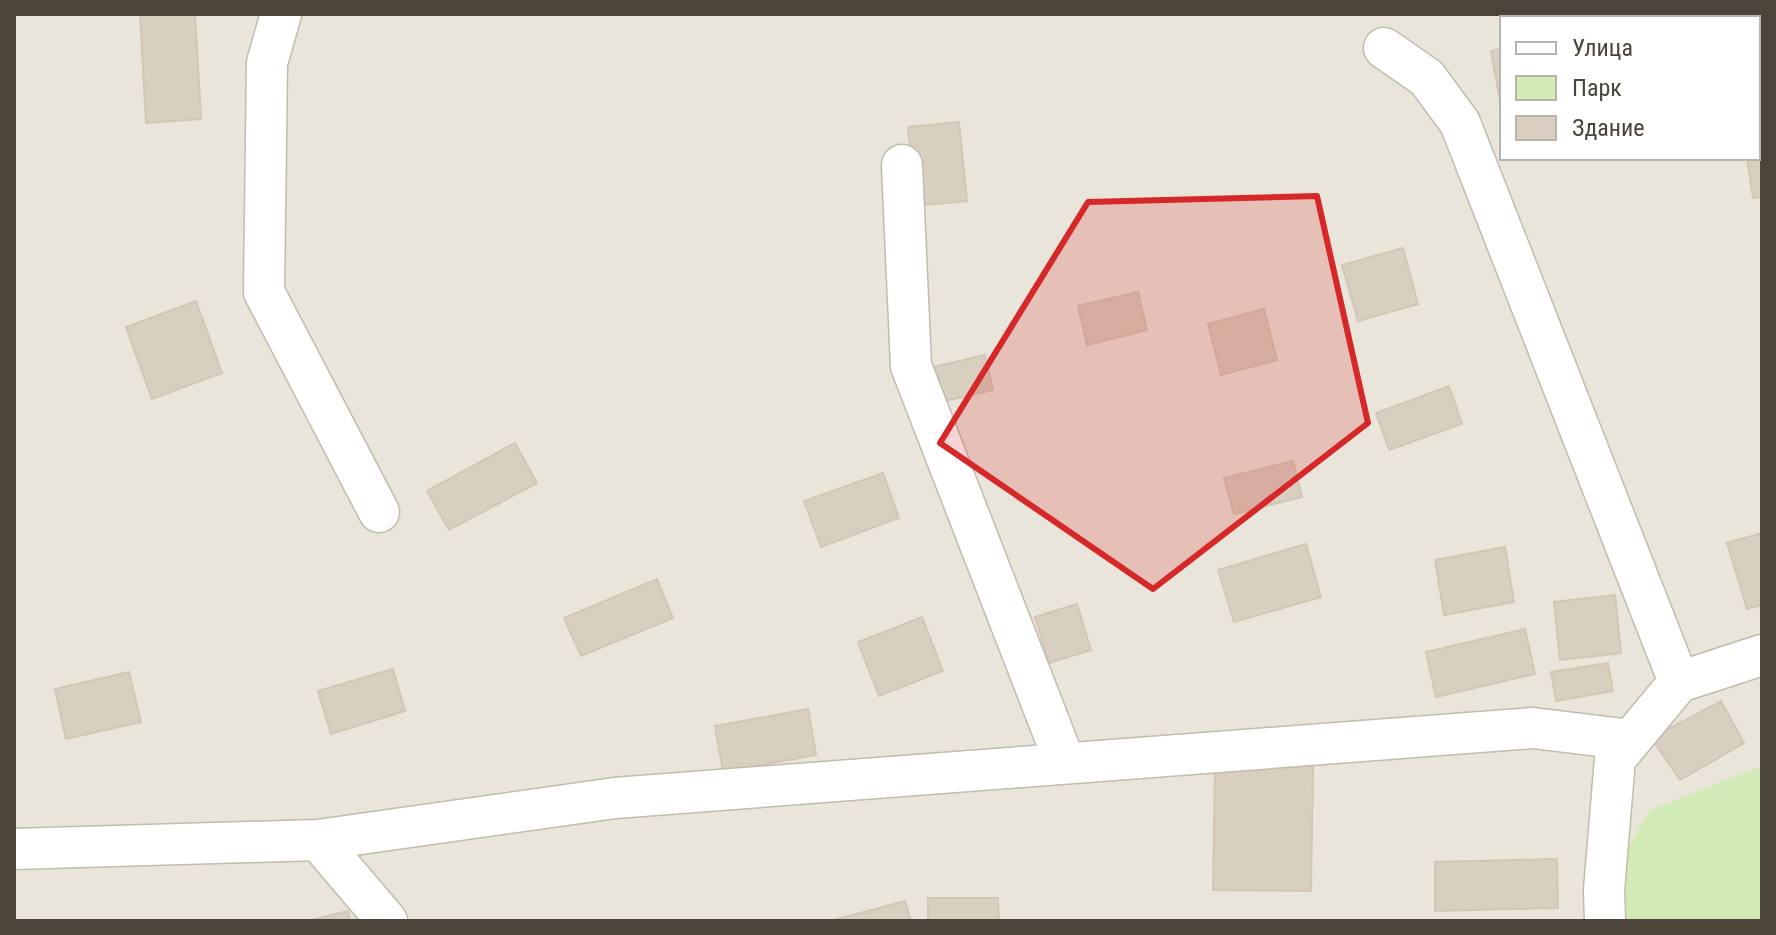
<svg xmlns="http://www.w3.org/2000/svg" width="1776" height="935" viewBox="0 0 1776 935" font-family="'Roboto Condensed',sans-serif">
<rect width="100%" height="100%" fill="#f6f3ec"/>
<!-- residential -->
<path fill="#eae5da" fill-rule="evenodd" d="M 14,14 L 1762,14 L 1762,921 L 14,921 ZM 1502,18 L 1758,18 L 1758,158 L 1502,158 Z"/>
<!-- green -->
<path fill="#d2eab5" d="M 1762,766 L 1762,921 L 1626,921 L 1623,855 L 1650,810 Z"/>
<!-- building -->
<path fill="#d8cfc1" stroke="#d3c7b4" stroke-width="2" d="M 140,14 L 195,14 L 201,119 L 146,123 Z
M 1502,49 L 1502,106 L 1501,106 L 1491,51 Z
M 959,122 L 967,201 L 915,206 L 908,127 Z
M 1762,143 L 1762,197 L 1753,198 L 1747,158 L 1758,158 L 1758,144 Z
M 1403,248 L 1418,304 L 1358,321 L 1342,265 Z
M 1138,292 L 1147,330 L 1087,345 L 1078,306 Z
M 196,301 L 222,373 L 152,399 L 126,327 Z
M 1264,309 L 1277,360 L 1221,375 L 1208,324 Z
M 985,355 L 993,390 L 941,402 L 933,367 Z
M 1449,386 L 1462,424 L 1389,450 L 1376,413 Z
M 515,443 L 537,483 L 449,530 L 427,491 Z
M 1293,461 L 1302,497 L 1234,514 L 1224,478 Z
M 883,473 L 899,518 L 821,547 L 804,501 Z
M 1762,533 L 1762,605 L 1747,609 L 1727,543 Z
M 1306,544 L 1321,597 L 1234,622 L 1218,570 Z
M 1505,547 L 1514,602 L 1444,615 L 1435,560 Z
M 657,579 L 673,618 L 581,656 L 564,618 Z
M 1615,595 L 1621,653 L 1560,660 L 1554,602 Z
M 1077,604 L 1091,650 L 1049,663 L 1035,617 Z
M 922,617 L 943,671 L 879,696 L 858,642 Z
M 1525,629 L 1535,674 L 1436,697 L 1426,652 Z
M 1608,663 L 1613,691 L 1556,701 L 1551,672 Z
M 393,669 L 405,711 L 331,734 L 318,691 Z
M 129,672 L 141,722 L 66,739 L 55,689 Z
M 1721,701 L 1744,743 L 1680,780 L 1651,738 Z
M 808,709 L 816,755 L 723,772 L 715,726 Z
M 1215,764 L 1313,766 L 1311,891 L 1213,890 Z
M 1557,859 L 1558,908 L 1435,911 L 1435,862 Z
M 928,898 L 998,898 L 999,921 L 928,921 Z
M 905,901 L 911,921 L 830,921 Z
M 348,911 L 350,921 L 307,921 Z"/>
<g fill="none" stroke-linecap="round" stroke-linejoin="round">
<!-- minor casing -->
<g stroke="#c2bbae" stroke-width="43">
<path id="minor" d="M 281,14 L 267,63 L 264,292 L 379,512
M 1384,48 L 1427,78 L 1460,123 L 1679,682
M 902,165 L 911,366 L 1065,763
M 318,840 L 387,921
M 14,849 L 318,840 L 615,798 L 1533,728 L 1631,740
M 1605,921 L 1604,890 L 1615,759 L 1679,682 L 1762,655"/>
</g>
<!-- minor -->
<use href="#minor" stroke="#fff" stroke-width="40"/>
</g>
<!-- marked area -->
<path fill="#d62828" fill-opacity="0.2" stroke="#d62828" stroke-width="6" stroke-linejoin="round" d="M 1317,196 L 1368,423 L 1153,589 L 940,443 L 1088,202 Z"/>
<!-- border -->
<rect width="1776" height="935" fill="none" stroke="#4b4439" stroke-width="32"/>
<!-- legend -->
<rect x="1500" y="16" width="260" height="144" fill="#ffffff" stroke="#b7b4b0" stroke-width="2"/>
<rect x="1516" y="42" width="40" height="12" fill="#ffffff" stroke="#b7b4b0" stroke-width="2"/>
<text x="1572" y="56" font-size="24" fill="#4b4439">Улица</text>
<rect x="1516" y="76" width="40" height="24" fill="#d2eab5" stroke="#b7b4b0" stroke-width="2"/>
<text x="1572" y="96" font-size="24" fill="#4b4439">Парк</text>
<rect x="1516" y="116" width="40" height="24" fill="#d8cfc1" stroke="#b7b4b0" stroke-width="2"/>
<text x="1572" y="136" font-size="24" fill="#4b4439">Здание</text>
</svg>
